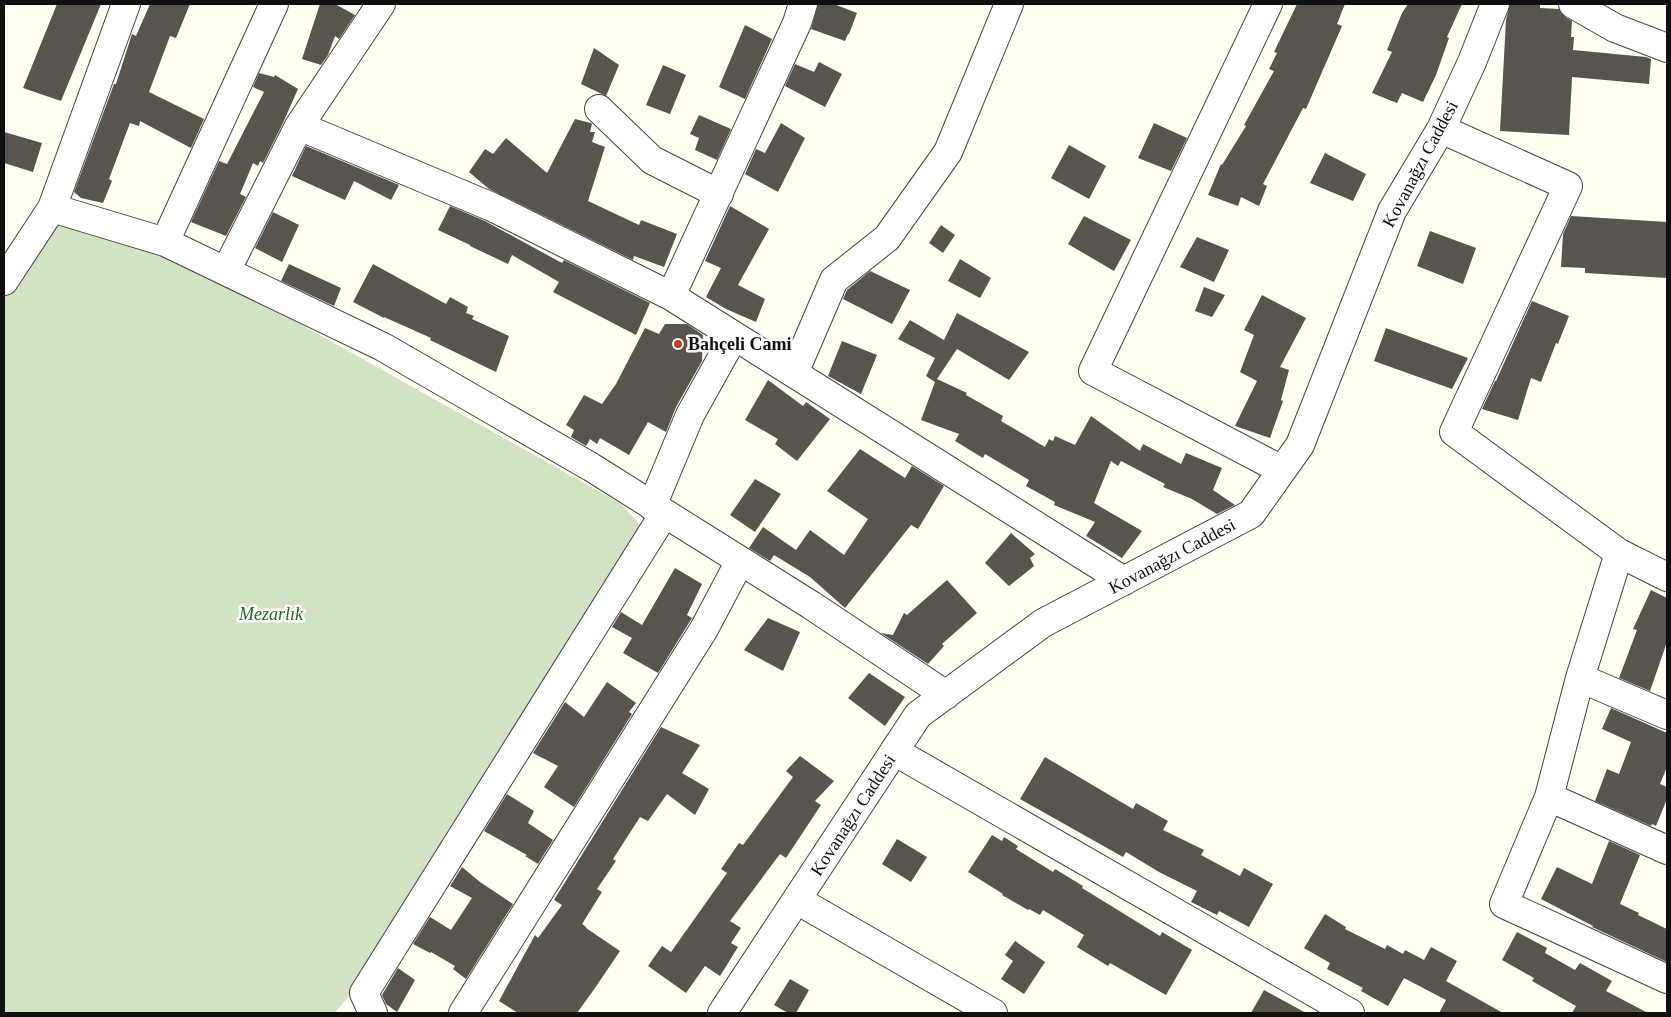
<svg xmlns="http://www.w3.org/2000/svg" width="1671" height="1017" viewBox="0 0 1671 1017" font-family="'Times New Roman',serif">
<rect width="100%" height="100%" fill="#fffff2"/>
<!-- cemetery -->
<path fill="#d1e3c2" d="M 43,219 L 198,267 L 620,503 L 647,532 L 354,991 L 334,1013 L 4,1013 L 4,283 Z"/>
<!-- building -->
<path fill="#59544c" d="M 57,4 L 101,4 L 61,101 L 23,88 Z
M 150,4 L 190,4 L 176,38 L 170,36 L 149,92 L 204,119 L 191,148 L 140,121 L 139,126 L 130,123 L 109,179 L 112,181 L 103,203 L 81,198 L 74,192 L 114,84 L 116,84 L 132,34 L 136,36 Z
M 320,4 L 335,4 L 355,15 L 339,39 L 335,36 L 328,55 L 321,65 L 302,59 Z
M 818,4 L 834,4 L 857,13 L 849,34 L 848,34 L 845,41 L 811,29 Z
M 1297,4 L 1345,4 L 1337,24 L 1342,26 L 1306,109 L 1303,108 L 1263,184 L 1267,186 L 1259,206 L 1241,197 L 1238,206 L 1208,195 L 1221,164 L 1222,165 L 1246,126 L 1244,125 L 1274,71 L 1269,69 L 1277,53 L 1274,52 Z
M 1408,4 L 1462,4 L 1447,37 L 1449,38 L 1436,75 L 1423,102 L 1402,93 L 1397,103 L 1372,93 L 1392,52 L 1387,50 L 1402,13 Z
M 1510,4 L 1540,4 L 1540,8 L 1559,9 L 1565,17 L 1572,21 L 1571,37 L 1574,37 L 1573,50 L 1646,57 L 1651,59 L 1649,84 L 1572,77 L 1569,135 L 1500,131 L 1506,20 Z
M 745,25 L 772,39 L 745,99 L 719,87 Z
M 594,48 L 619,65 L 606,96 L 581,84 Z
M 819,62 L 842,74 L 825,107 L 785,86 L 795,64 L 814,72 Z
M 663,65 L 686,75 L 670,114 L 646,105 Z
M 259,73 L 274,77 L 275,75 L 298,89 L 282,125 L 263,163 L 260,161 L 258,166 L 253,163 L 240,194 L 246,197 L 226,236 L 191,222 L 219,161 L 227,164 L 264,92 L 253,87 Z
M 699,115 L 731,129 L 717,160 L 695,150 L 699,138 L 690,134 Z
M 575,119 L 591,123 L 592,124 L 590,132 L 595,132 L 592,142 L 605,147 L 588,201 L 639,225 L 641,220 L 677,234 L 664,267 L 634,256 L 633,260 L 489,189 L 469,172 L 485,149 L 493,154 L 506,138 L 547,173 Z
M 781,123 L 805,138 L 778,192 L 745,174 L 756,149 L 765,153 Z
M 1154,123 L 1187,138 L 1171,171 L 1138,158 Z
M 4,132 L 42,143 L 33,172 L 4,163 Z
M 1069,145 L 1106,166 L 1089,199 L 1051,178 Z
M 306,146 L 399,185 L 391,200 L 354,181 L 345,200 L 292,176 Z
M 1325,153 L 1366,174 L 1353,201 L 1310,183 Z
M 450,206 L 485,221 L 562,263 L 564,260 L 650,303 L 636,335 L 553,292 L 559,282 L 512,255 L 508,264 L 470,246 L 470,245 L 438,230 Z
M 730,206 L 769,229 L 738,285 L 765,299 L 756,322 L 726,309 L 706,297 L 721,268 L 705,261 Z
M 273,212 L 299,225 L 282,262 L 255,248 Z
M 1084,216 L 1131,240 L 1114,271 L 1068,244 Z
M 1571,216 L 1667,222 L 1667,278 L 1585,273 L 1585,268 L 1561,267 L 1563,234 Z
M 941,225 L 955,235 L 943,253 L 929,243 Z
M 1430,231 L 1476,248 L 1463,284 L 1417,266 Z
M 1197,237 L 1229,250 L 1214,282 L 1180,267 Z
M 960,259 L 991,278 L 980,298 L 948,281 Z
M 289,264 L 341,288 L 334,306 L 281,281 Z
M 373,264 L 446,304 L 450,297 L 468,307 L 466,313 L 474,316 L 472,319 L 509,336 L 496,372 L 430,340 L 431,338 L 384,317 L 384,318 L 353,302 Z
M 870,271 L 910,290 L 892,324 L 843,299 L 847,290 Z
M 1204,287 L 1225,295 L 1212,317 L 1195,311 Z
M 1262,295 L 1306,318 L 1280,367 L 1289,370 L 1281,400 L 1283,401 L 1270,438 L 1235,426 L 1257,381 L 1240,372 L 1254,335 L 1244,330 Z
M 1532,301 L 1569,316 L 1558,344 L 1556,343 L 1541,382 L 1531,378 L 1518,420 L 1482,409 L 1495,381 L 1496,381 Z
M 957,313 L 1029,352 L 1009,380 L 957,349 L 937,379 L 967,393 L 966,395 L 1003,416 L 1001,421 L 1045,447 L 1049,439 L 1053,441 L 1055,436 L 1075,445 L 1091,416 L 1140,451 L 1143,444 L 1181,464 L 1186,453 L 1222,468 L 1213,490 L 1235,505 L 1217,514 L 1192,499 L 1163,487 L 1165,484 L 1121,461 L 1118,466 L 1111,461 L 1094,503 L 1142,531 L 1122,558 L 1086,536 L 1095,522 L 1054,505 L 1055,502 L 1026,486 L 1029,480 L 985,454 L 983,458 L 955,441 L 959,434 L 921,420 L 935,382 L 926,376 L 935,358 L 898,339 L 910,320 L 944,340 Z
M 665,324 L 687,324 L 703,335 L 702,361 L 676,407 L 666,432 L 648,422 L 629,455 L 600,438 L 597,444 L 590,439 L 586,446 L 571,437 L 574,430 L 566,425 L 584,395 L 602,404 L 616,384 L 645,328 L 659,334 Z
M 1386,328 L 1468,358 L 1452,389 L 1374,361 Z
M 842,341 L 877,355 L 861,394 L 828,376 Z
M 768,380 L 803,406 L 806,402 L 830,419 L 797,461 L 775,444 L 778,439 L 745,420 Z
M 860,449 L 905,478 L 912,466 L 944,486 L 918,529 L 911,525 L 845,608 L 810,577 L 774,555 L 770,561 L 749,548 L 763,527 L 796,550 L 810,530 L 844,555 L 868,519 L 827,491 Z
M 755,479 L 781,494 L 755,532 L 730,515 Z
M 1011,533 L 1035,554 L 1030,558 L 1034,566 L 1009,586 L 985,563 Z
M 675,568 L 702,584 L 687,615 L 692,618 L 658,673 L 623,653 L 632,638 L 612,627 L 621,612 L 642,625 Z
M 947,580 L 977,613 L 942,644 L 944,646 L 928,664 L 881,633 L 893,635 L 904,613 L 907,615 Z
M 1651,590 L 1667,598 L 1667,642 L 1650,691 L 1619,678 L 1637,630 L 1633,629 Z
M 768,618 L 800,632 L 783,671 L 744,650 Z
M 869,673 L 905,697 L 885,726 L 848,698 Z
M 607,682 L 636,703 L 629,712 L 632,714 L 574,807 L 544,787 L 558,766 L 533,753 L 565,702 L 584,717 Z
M 1611,708 L 1667,733 L 1667,767 L 1660,784 L 1667,787 L 1667,799 L 1656,826 L 1652,824 L 1651,826 L 1595,801 L 1607,769 L 1619,774 L 1631,742 L 1602,729 Z
M 661,727 L 700,745 L 682,773 L 709,789 L 695,815 L 667,794 L 648,821 L 640,817 L 613,859 L 616,861 L 597,889 L 602,892 L 582,924 L 586,927 L 586,928 L 620,951 L 595,988 L 577,1013 L 518,1013 L 499,1001 L 535,935 L 538,938 L 562,905 L 554,900 Z
M 800,756 L 834,781 L 815,801 L 821,805 L 786,858 L 780,854 L 730,921 L 741,928 L 731,943 L 738,947 L 720,976 L 705,966 L 686,993 L 648,966 L 662,946 L 671,952 L 727,873 L 721,869 L 739,843 L 743,845 L 793,777 L 786,771 Z
M 1045,757 L 1133,809 L 1136,803 L 1168,821 L 1163,830 L 1204,850 L 1201,855 L 1240,876 L 1244,868 L 1273,884 L 1249,927 L 1219,911 L 1217,915 L 1191,902 L 1197,891 L 1159,872 L 1126,852 L 1123,857 L 1020,799 Z
M 507,794 L 534,811 L 528,823 L 553,840 L 538,864 L 525,856 L 527,855 L 484,831 Z
M 992,835 L 1002,841 L 1004,837 L 1018,846 L 1016,849 L 1053,872 L 1055,869 L 1083,886 L 1082,888 L 1160,936 L 1162,932 L 1192,950 L 1166,995 L 1110,963 L 1108,966 L 1077,947 L 1084,935 L 1043,910 L 1040,915 L 1029,909 L 1028,910 L 1002,895 L 1003,894 L 968,872 Z
M 897,839 L 927,857 L 911,882 L 882,864 Z
M 1609,841 L 1640,855 L 1620,904 L 1639,913 L 1638,915 L 1667,929 L 1667,962 L 1592,927 L 1593,926 L 1541,899 L 1557,867 L 1592,884 Z
M 462,867 L 480,882 L 513,904 L 466,979 L 453,969 L 455,966 L 431,952 L 430,953 L 413,944 L 430,917 L 451,930 L 472,898 L 450,886 Z
M 1325,914 L 1346,927 L 1345,929 L 1385,949 L 1387,945 L 1403,954 L 1405,950 L 1424,960 L 1431,947 L 1457,961 L 1446,981 L 1503,1013 L 1439,1013 L 1446,1000 L 1404,978 L 1388,1006 L 1361,991 L 1363,988 L 1327,969 L 1330,963 L 1304,948 Z
M 1517,932 L 1547,948 L 1545,953 L 1575,970 L 1580,963 L 1612,981 L 1606,991 L 1648,1013 L 1572,1013 L 1576,1006 L 1532,981 L 1534,978 L 1502,960 Z
M 1015,941 L 1045,962 L 1024,994 L 1001,979 L 1013,961 L 1005,955 Z
M 398,968 L 415,980 L 397,1012 L 386,1004 L 382,995 Z
M 790,979 L 809,990 L 796,1013 L 788,1013 L 774,1005 Z
M 1264,990 L 1306,1013 L 1251,1013 Z"/>
<g fill="none" stroke-linecap="round" stroke-linejoin="round">
<!-- minor casing -->
<g stroke="#434343" stroke-width="30">
<path id="minor" d="M 1268,4 L 1093,371 L 1282,470
M 1573,4 L 1615,28 L 1667,48
M 599,109 L 652,160 L 719,194
M 299,126 L 492,207 L 671,296 L 1124,581
M 1441,129 L 1568,186 L 1454,432 L 1619,553 L 1580,678 L 1549,797 L 1504,904 L 1667,979
M 52,208 L 165,242 L 383,347 L 591,467 L 811,605 L 946,695
M 165,242 L 274,4
M 226,271 L 299,126 L 381,4
M 4,281 L 52,208 L 126,4
M 671,296 L 797,23 L 803,4
M 794,373 L 834,280 L 887,238 L 948,152 L 1009,4
M 652,506 L 690,415 L 734,336
M 1619,553 L 1667,577
M 1580,678 L 1667,715
M 894,751 L 1350,1013
M 1549,797 L 1667,850
M 797,900 L 993,1013
M 373,1013 L 364,993 L 664,514
M 463,1013 L 704,629 L 740,561
M 722,1013 L 918,715 L 1043,623 L 1251,514 L 1300,445 L 1392,211 L 1441,129 L 1472,62 L 1495,4"/>
</g>
<!-- minor -->
<use href="#minor" stroke="#fff" stroke-width="28"/>
</g>
<!-- markers -->
<circle fill="#c43f23" stroke="#fff" stroke-width="2" cx="678" cy="344" r="5"/>
<g text-anchor="middle" dominant-baseline="central" stroke-width="5" stroke-linejoin="round" paint-order="stroke">
<!-- street labels -->
<g font-size="18" fill="#101010" stroke="#fff">
<text transform="translate(1420 164) rotate(-62)">Kovanağzı Caddesi</text>
<text transform="translate(1172 556) rotate(-28)">Kovanağzı Caddesi</text>
<text transform="translate(853 815) rotate(-57)">Kovanağzı Caddesi</text>
</g>
<!-- poi labels -->
<g font-size="18" font-weight="bold" fill="#101010" stroke="#fff" text-anchor="start">
<text x="688" y="344">Bahçeli Cami</text>
</g>
<!-- park labels -->
<g font-size="18" font-style="italic" fill="#1d6a1e" stroke="#fff">
<text x="271" y="614">Mezarlık</text>
</g>
</g>
<!-- border -->
<rect width="1671" height="1017" fill="none" stroke="#101010" stroke-width="10"/>
</svg>
